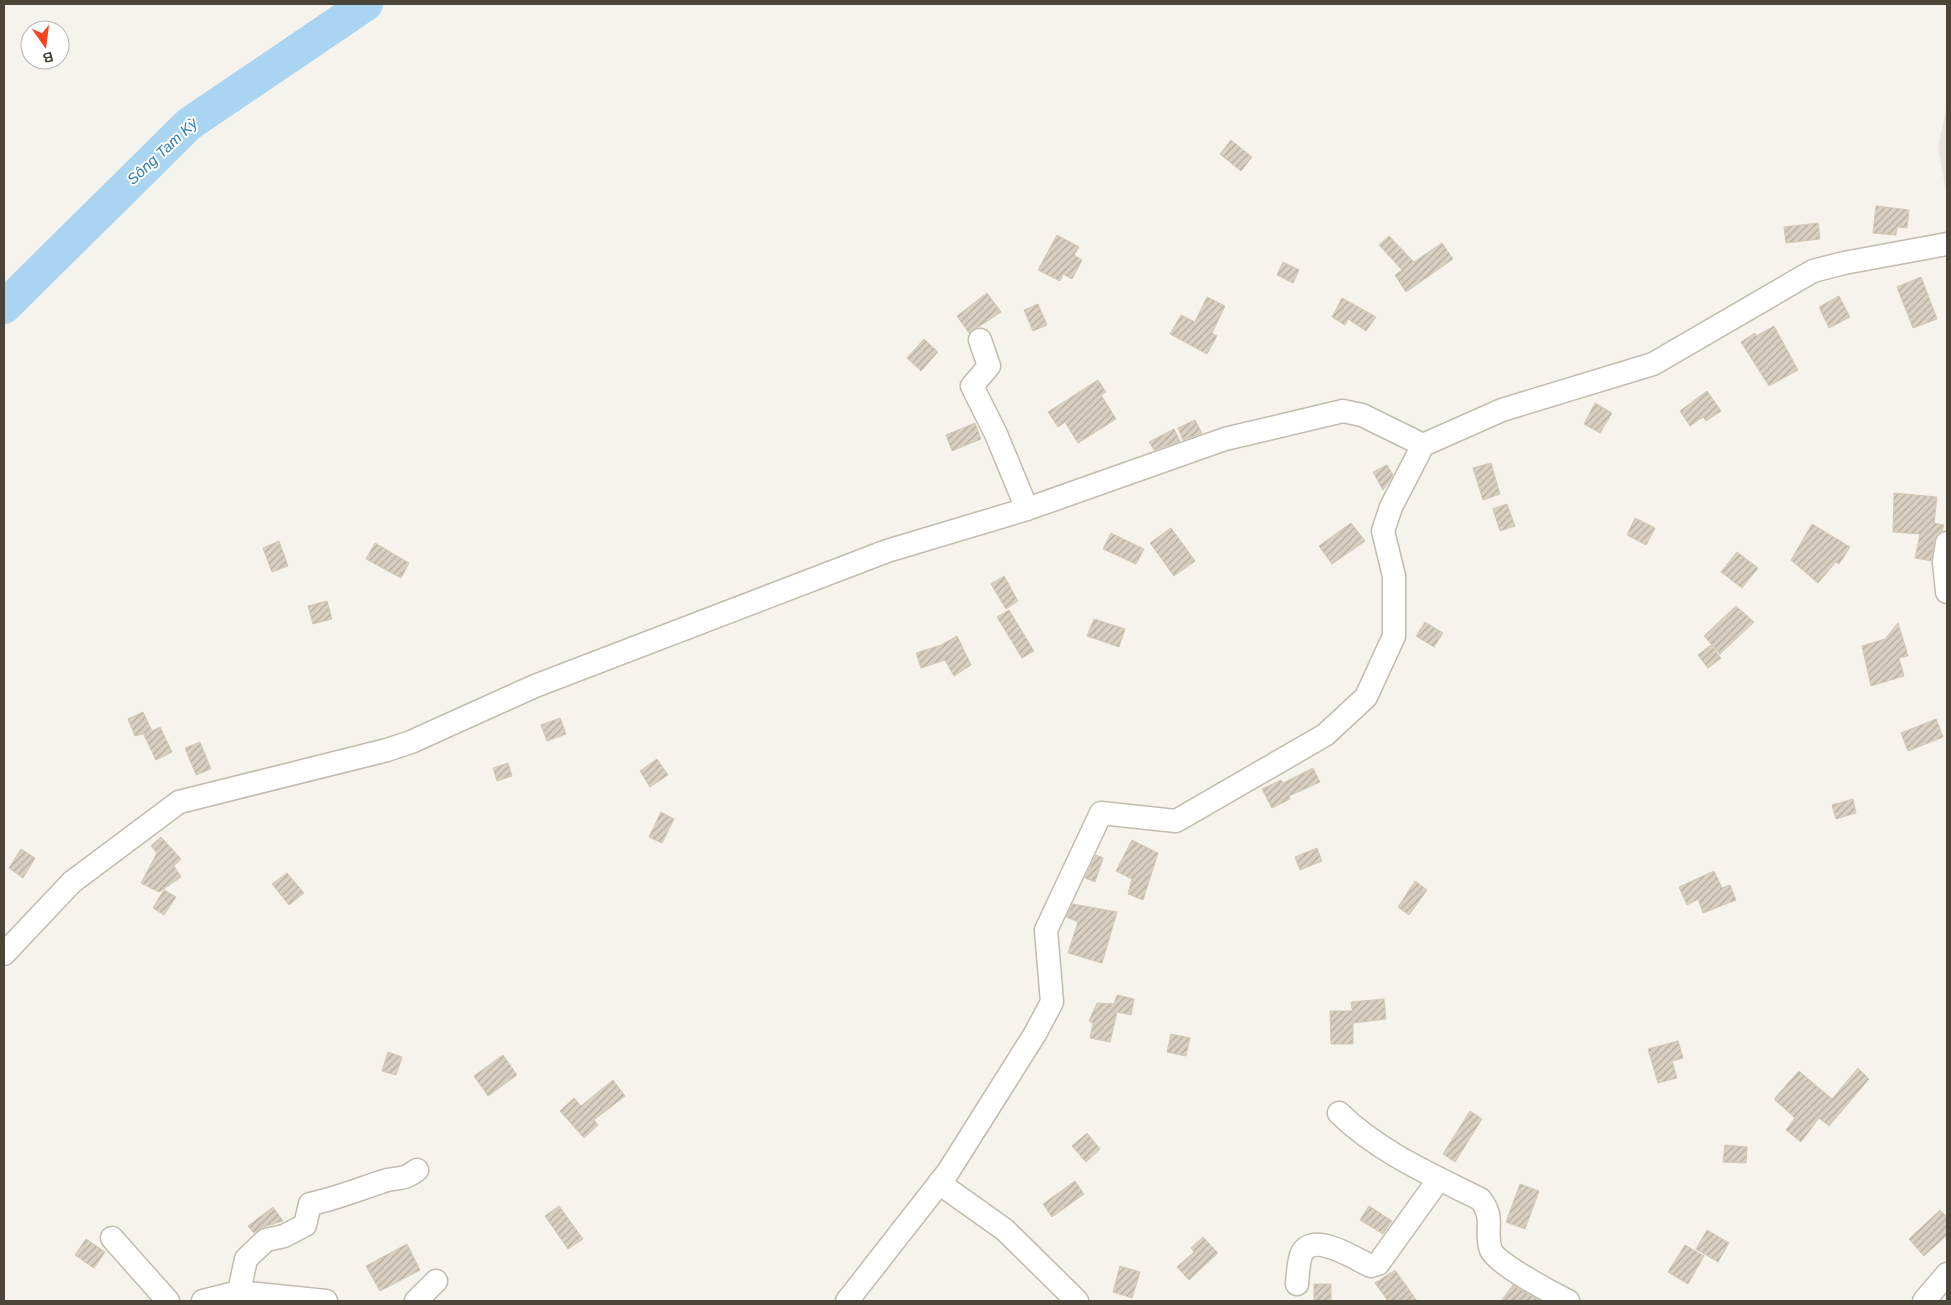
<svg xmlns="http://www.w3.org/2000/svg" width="1951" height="1305" viewBox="0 0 1951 1305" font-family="Helvetica,sans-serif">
<defs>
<pattern id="building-hatch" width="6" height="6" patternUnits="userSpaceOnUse" patternTransform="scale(1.25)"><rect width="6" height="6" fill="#d8cfc1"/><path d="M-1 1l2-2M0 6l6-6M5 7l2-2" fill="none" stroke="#b1aa9e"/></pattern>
</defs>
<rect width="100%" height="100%" fill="#f6f3ec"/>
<!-- residential -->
<path fill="#eae5da" d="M 1947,103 L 1947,196 L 1938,148 Z"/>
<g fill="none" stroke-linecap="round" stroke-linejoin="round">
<!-- river -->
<path stroke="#a9d4f2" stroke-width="34" d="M 4,307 L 189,124 L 366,4"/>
</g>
<!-- building -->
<path fill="url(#building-hatch)" stroke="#d3c7b4" d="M 1231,140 L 1252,157 L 1241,171 L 1220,154 Z
M 1876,206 L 1909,210 L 1907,228 L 1897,227 L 1896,235 L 1873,233 Z
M 1818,223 L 1820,239 L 1786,243 L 1784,227 Z
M 1057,235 L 1079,247 L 1074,255 L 1082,260 L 1072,279 L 1063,274 L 1060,281 L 1038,270 Z
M 1389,236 L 1414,262 L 1442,243 L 1453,259 L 1406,292 L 1395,275 L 1402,270 L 1379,245 Z
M 1283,262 L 1299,270 L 1293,283 L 1277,275 Z
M 1921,277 L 1937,319 L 1913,328 L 1897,287 Z
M 987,293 L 1001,312 L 969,333 L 957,316 Z
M 1839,296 L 1850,317 L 1829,328 L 1819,307 Z
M 1207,297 L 1225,306 L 1212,333 L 1217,336 L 1207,354 L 1170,334 L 1181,315 L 1195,322 Z
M 1342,298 L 1376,317 L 1366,331 L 1348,319 L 1345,325 L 1332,317 Z
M 1038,304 L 1047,325 L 1033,331 L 1024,310 Z
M 1774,326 L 1798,370 L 1769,386 L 1741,342 L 1755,333 L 1756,336 Z
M 924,339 L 938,352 L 921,371 L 907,358 Z
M 1098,380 L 1106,392 L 1101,395 L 1116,419 L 1078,443 L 1065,422 L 1058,427 L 1048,412 Z
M 1707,391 L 1721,411 L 1706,421 L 1703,417 L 1690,426 L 1680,411 Z
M 1595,403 L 1612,413 L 1600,433 L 1584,424 Z
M 1195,420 L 1202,433 L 1183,440 L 1178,428 Z
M 975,423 L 981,439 L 952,451 L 946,435 Z
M 1174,429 L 1180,441 L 1154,450 L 1149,442 Z
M 1491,463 L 1500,494 L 1483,500 L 1473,468 Z
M 1387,465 L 1393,475 L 1383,490 L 1373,472 Z
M 1894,493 L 1937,497 L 1934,523 L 1944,525 L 1942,531 L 1934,540 L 1931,561 L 1915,558 L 1920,534 L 1893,532 Z
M 1507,504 L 1515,526 L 1500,531 L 1493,509 Z
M 1635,518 L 1655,528 L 1646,545 L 1627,535 Z
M 1351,523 L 1365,541 L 1332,564 L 1319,546 Z
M 1812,524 L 1850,547 L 1839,564 L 1836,562 L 1818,583 L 1791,560 Z
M 1171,528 L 1195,561 L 1174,576 L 1150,543 Z
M 1111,533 L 1144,549 L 1136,564 L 1103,549 Z
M 279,541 L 288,566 L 272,572 L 263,548 Z
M 375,543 L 409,563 L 401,578 L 366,559 Z
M 1737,552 L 1758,568 L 1742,588 L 1721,572 Z
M 1004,576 L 1018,601 L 1006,609 L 991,584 Z
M 327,601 L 332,619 L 313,624 L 308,606 Z
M 1736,606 L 1754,622 L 1720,654 L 1704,636 Z
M 1009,610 L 1034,651 L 1022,658 L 997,617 Z
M 1094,619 L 1125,629 L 1119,647 L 1087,636 Z
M 1425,622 L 1443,633 L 1434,647 L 1416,636 Z
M 1898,623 L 1908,656 L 1899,658 L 1904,676 L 1871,686 L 1862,646 L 1885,639 Z
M 957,636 L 971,665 L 954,676 L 945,660 L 921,668 L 916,653 L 941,645 Z
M 1711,645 L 1721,658 L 1708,668 L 1698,655 Z
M 143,712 L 152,731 L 160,727 L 172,752 L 156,760 L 144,735 L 147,733 L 135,736 L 128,719 Z
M 560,718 L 566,734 L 547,741 L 541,725 Z
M 1936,719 L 1943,737 L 1908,751 L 1901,733 Z
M 200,742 L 211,769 L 196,775 L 185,748 Z
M 657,759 L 668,775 L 650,787 L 640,771 Z
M 508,763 L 512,776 L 497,781 L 493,768 Z
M 1313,768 L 1320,782 L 1289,796 L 1290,799 L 1272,808 L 1262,789 L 1281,780 L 1283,783 Z
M 1853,799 L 1856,813 L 1836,819 L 1832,805 Z
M 661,812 L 674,819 L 662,843 L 649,837 Z
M 161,837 L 181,859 L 174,866 L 181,877 L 159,892 L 141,883 L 157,853 L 151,846 Z
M 1132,840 L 1158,853 L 1143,900 L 1128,894 L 1132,879 L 1116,871 Z
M 1317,848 L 1322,861 L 1300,870 L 1295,857 Z
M 21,849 L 35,858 L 23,878 L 9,868 Z
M 1096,855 L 1103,858 L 1095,882 L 1085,878 Z
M 1714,871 L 1722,888 L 1730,885 L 1736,900 L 1703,913 L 1698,899 L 1687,905 L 1679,887 Z
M 287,873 L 304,893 L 289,905 L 272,884 Z
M 1415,881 L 1427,890 L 1409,915 L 1398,907 Z
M 164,890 L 176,897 L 164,915 L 153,908 Z
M 1073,904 L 1117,912 L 1102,963 L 1068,953 L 1078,922 L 1066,917 Z
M 1117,995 L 1134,999 L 1131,1015 L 1117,1012 L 1110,1042 L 1090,1038 L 1093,1023 L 1089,1021 L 1097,1003 L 1114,1004 Z
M 1384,999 L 1386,1019 L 1354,1023 L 1351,1002 Z
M 1330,1011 L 1353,1011 L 1353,1044 L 1331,1044 Z
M 1171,1034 L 1190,1038 L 1186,1056 L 1167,1052 Z
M 1678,1041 L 1683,1058 L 1672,1061 L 1677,1078 L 1658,1083 L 1648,1049 Z
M 388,1052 L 402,1057 L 396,1075 L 382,1071 Z
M 503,1055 L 517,1075 L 488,1096 L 474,1076 Z
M 1858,1068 L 1869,1079 L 1829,1126 L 1819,1118 L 1801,1142 L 1786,1130 L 1795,1118 L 1774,1099 L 1799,1071 L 1832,1099 Z
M 613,1080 L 625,1096 L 594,1120 L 598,1125 L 584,1138 L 560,1111 L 574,1098 L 581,1106 Z
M 1470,1111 L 1482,1119 L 1455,1162 L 1443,1154 Z
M 1087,1133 L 1100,1149 L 1086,1162 L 1072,1146 Z
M 1725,1145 L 1747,1147 L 1746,1163 L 1723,1162 Z
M 1075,1181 L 1084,1194 L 1052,1217 L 1043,1204 Z
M 1520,1184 L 1539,1191 L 1525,1229 L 1506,1222 Z
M 559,1206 L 583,1239 L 568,1249 L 545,1216 Z
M 1369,1206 L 1392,1221 L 1383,1234 L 1360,1220 Z
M 273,1207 L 283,1221 L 263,1227 L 254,1233 L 248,1226 Z
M 1940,1210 L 1947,1217 L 1947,1235 L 1924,1256 L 1909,1239 Z
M 1707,1230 L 1729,1243 L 1718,1262 L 1696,1249 Z
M 1203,1237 L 1218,1253 L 1189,1280 L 1177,1267 L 1194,1252 L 1191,1248 Z
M 86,1239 L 105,1252 L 94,1268 L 75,1255 Z
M 407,1244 L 420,1270 L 380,1291 L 366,1266 Z
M 1685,1245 L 1704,1256 L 1688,1284 L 1668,1272 Z
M 1120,1266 L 1140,1272 L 1132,1298 L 1113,1292 Z
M 1395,1270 L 1417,1301 L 1388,1301 L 1375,1283 Z
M 1314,1284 L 1331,1284 L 1331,1301 L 1314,1301 Z
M 1513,1285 L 1519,1289 L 1540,1301 L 1501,1301 Z"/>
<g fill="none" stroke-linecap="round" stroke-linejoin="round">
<!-- street casing -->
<g stroke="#c2bbae" stroke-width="25">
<path id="street" d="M 980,340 L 989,366 L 972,386 L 996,434 L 1027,509
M 1947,543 L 1944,562 L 1947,592
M 4,954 L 72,882 L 179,802 L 387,750 L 411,742 L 535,686 L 887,551 L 1027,509 L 1225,439 L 1343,411 L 1362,415 L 1423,445
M 1339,1113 C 1379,1152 1430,1174 1480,1199 C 1496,1218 1484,1231 1491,1250 C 1497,1264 1552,1293 1568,1301
M 939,1183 L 1005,1230 L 1077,1301
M 112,1238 L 168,1301
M 1297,1284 C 1298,1275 1298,1261 1302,1253 C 1314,1231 1355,1259 1371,1266 L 1378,1264 L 1439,1179
M 239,1292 L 246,1259 L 266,1240 L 284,1236 L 305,1225 L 310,1204 C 335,1199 357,1190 381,1182 C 397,1176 401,1182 417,1170
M 203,1301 L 239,1292 L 326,1301
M 416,1301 L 436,1281
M 847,1301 L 948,1172 L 1035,1034 L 1052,1002 L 1046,930 L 1101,813 L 1176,821 L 1325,735 L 1366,697 L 1394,636 L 1394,576 L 1383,531 L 1391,507 L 1423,445 L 1502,410 L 1653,364 L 1813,271 L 1844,263 L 1947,244
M 1924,1301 L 1947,1274"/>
</g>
<!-- street -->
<use href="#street" stroke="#fff" stroke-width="22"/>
</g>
<g text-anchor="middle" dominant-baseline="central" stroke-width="4" stroke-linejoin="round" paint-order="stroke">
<!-- water labels -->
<g font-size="15" font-style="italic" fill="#2e7ab2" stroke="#fff">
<text transform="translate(162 151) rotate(-43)">Sông Tam Kỳ</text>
</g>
</g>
<!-- border -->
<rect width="1951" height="1305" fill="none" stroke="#4b4439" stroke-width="10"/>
<!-- north arrow -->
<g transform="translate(45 45) rotate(166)"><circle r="24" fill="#ffffff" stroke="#b7b4b0"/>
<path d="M0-4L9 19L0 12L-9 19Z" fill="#fc3f1d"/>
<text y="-8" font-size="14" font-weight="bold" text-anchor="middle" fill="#4b4439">B</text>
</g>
</svg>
